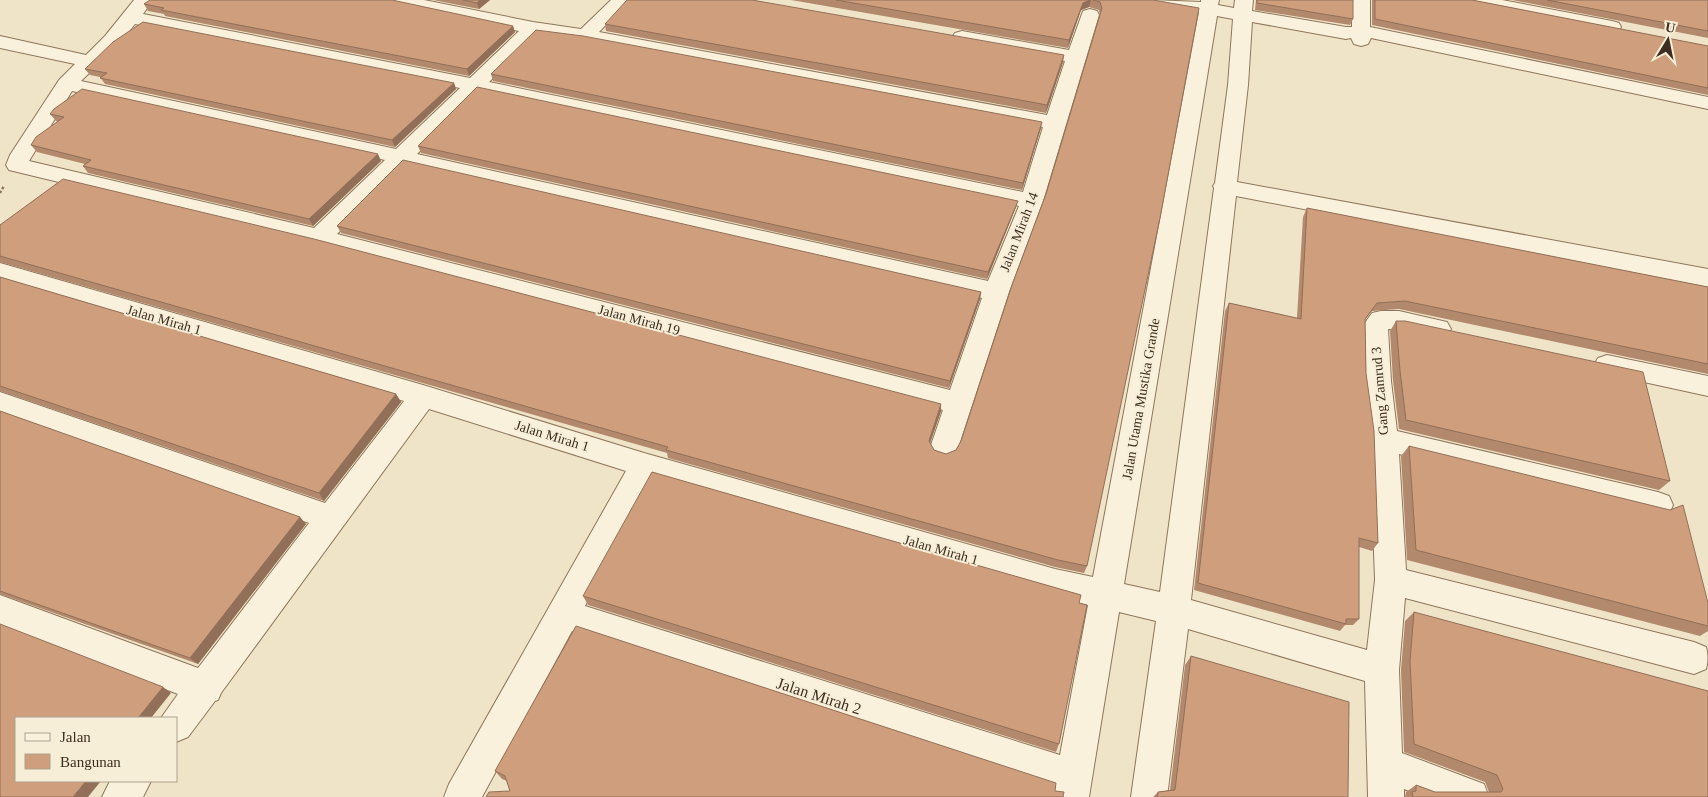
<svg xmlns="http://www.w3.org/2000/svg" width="1708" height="797" viewBox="0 0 1708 797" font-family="Georgia,serif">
<rect width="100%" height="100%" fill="#f0e4c8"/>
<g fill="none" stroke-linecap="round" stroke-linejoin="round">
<!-- minor casing -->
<g stroke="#8d765c" stroke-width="2">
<path id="minor" d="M 134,0 L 153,0 L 143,14 L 470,78 L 519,31 L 398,5 L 392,4 L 389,0 L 424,0 L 533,22 L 581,29 L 611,0 L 630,0 L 599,32 L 1047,115 L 1065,61 L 962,43 L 955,41 L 952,37 L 955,33 L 962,31 L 1069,50 L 1083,11 L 1090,9 L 1097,11 L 1099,15 L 1043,201 L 1009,292 L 958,448 L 954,456 L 944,460 L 934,456 L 930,448 L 943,410 L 319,245 L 9,170 L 6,165 L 10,155 L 59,80 L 75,64 L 0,48 L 0,36 L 86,55 L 105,36 ZM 135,24 L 460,88 L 396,149 L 81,81 L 119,44 ZM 537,34 L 585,41 L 1043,127 L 1023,192 L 489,82 ZM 72,91 L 385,160 L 314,228 L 29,161 ZM 479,92 L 1019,206 L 988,281 L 417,154 ZM 406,165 L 982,298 L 950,390 L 337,234 Z
M 1151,0 L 1201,2 L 1201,0 L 1219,0 L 1218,5 L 1234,8 L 1235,0 L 1253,0 L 1252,11 L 1346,27 L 1352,27 L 1352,0 L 1370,0 L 1370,27 L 1708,97 L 1708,109 L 1371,38 L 1368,44 L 1361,46 L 1354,44 L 1351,38 L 1346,39 L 1252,22 L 1248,85 L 1237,182 L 1708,269 L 1708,287 L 1236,196 L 1191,600 L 1367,650 L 1375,580 L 1370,439 L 1363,381 L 1362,327 L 1372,313 L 1381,311 L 1399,311 L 1447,322 L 1451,329 L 1447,336 C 1428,341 1408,329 1388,329 L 1391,381 L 1397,431 L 1658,492 L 1669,496 L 1673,505 L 1669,514 L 1658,518 L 1399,454 L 1406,570 L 1694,642 L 1706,647 C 1708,654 1708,662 1706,669 L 1694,674 L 1405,598 L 1399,670 L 1402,753 L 1484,784 L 1489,797 L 1424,797 L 1404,789 L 1404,797 L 1368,797 L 1365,681 L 1188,629 L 1167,797 L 1131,797 L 1156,621 L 1119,612 L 1089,797 L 1053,797 L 1054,789 L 572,631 L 482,797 L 444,797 L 449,784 L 626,471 L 429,409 L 221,693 L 218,700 L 215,701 L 188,737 L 176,742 L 176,718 L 161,718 L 178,694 L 0,625 L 0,595 L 198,668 L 309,523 L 0,414 L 0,392 L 325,503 L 404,401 L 0,281 L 0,263 L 423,385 L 644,453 L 1055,569 L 1093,577 L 1199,12 L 1154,4 ZM 1217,16 L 1233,19 L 1228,85 L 1215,183 L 1213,186 L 1214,188 L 1160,592 L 1124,584 ZM 651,479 L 1055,597 L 1088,605 L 1060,755 L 585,606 Z
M 1465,0 L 1502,0 L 1612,21 L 1619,23 L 1621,27 L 1619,31 L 1612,33 L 1474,5 L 1468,4 Z
M 1607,355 L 1708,376 L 1708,396 L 1598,372 L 1594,365 L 1598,358 Z
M 110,781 L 151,781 L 143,797 L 102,797 Z"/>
</g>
<!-- path -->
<path stroke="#8d765c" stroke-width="2.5" stroke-dasharray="2.5 2" stroke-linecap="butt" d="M 0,193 L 4,186"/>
<!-- minor -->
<use href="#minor" fill="#faf1dc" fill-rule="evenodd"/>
</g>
<!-- wall -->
<path fill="#b2896c" d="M 433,0 L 490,0 L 479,9 Z
M 791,0 L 1153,0 L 1087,566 L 1084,573 L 1055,567 L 668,458 L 667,453 L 0,262 L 0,225 L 941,404 L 941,411 L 930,443 L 934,450 L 946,454 L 956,450 L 961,441 L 1046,194 L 1100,15 L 1099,10 L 1089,7 L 1081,10 L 1068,48 Z
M 1256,0 L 1353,0 L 1353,19 L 1350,25 L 1255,10 Z
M 1372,0 L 1472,0 L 1708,46 L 1708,95 L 1372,25 Z
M 1512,0 L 1708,0 L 1708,38 Z
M 144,4 L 513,26 L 515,32 L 469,76 L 165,16 L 164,14 L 148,11 Z
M 605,24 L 1063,62 L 1046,113 L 606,31 Z
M 85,69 L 454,83 L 456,89 L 395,147 L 105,84 L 100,77 L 90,75 Z
M 491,74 L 1041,128 L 1022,190 L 493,81 Z
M 50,114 L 381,161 L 313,226 L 88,173 L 83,166 L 85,164 L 37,152 L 31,145 L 58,122 L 56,121 Z
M 418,146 L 1016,207 L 987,279 L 421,153 Z
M 1307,208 L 1708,287 L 1708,374 L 1399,309 L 1372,311 L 1365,320 L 1366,373 L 1378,543 L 1372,551 L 1359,547 L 1359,619 L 1353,625 L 1345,625 L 1340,631 L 1194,590 L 1225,311 L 1229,303 L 1297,318 L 1303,217 Z
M 337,226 L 981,292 L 980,299 L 949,388 L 341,233 Z
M 0,277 L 396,394 L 401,402 L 324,501 L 0,391 Z
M 1396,321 L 1670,481 L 1659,490 L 1399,429 L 1393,381 L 1390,331 Z
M 0,411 L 306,524 L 198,664 L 0,594 Z
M 1409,446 L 1708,603 L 1708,631 L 1700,636 L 1407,560 L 1401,456 Z
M 583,596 L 1079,603 L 1059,744 L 1056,752 L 588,605 Z
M 1414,612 L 1708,797 L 1405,797 L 1406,792 L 1416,785 L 1435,792 L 1489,792 L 1485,782 L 1404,752 L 1401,670 L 1405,621 Z
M 1191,656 L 1348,797 L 1153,797 L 1158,792 L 1170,790 L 1185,665 Z
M 495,771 L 1055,791 L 510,791 L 507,781 L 502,779 Z"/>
<!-- shaded-wall -->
<path fill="#916f58" d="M 480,0 L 490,0 L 479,9 L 477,3 Z
M 1090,0 L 1091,0 L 1089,7 L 1081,10 L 1068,48 L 1069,40 L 1083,3 Z
M 513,26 L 515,32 L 469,76 L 467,69 Z
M 1064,55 L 1063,62 L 1046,113 L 1047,105 Z
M 454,83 L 456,89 L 395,147 L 392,140 Z
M 1042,122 L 1041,128 L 1022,190 L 1023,183 Z
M 378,154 L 381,161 L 313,226 L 309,219 Z
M 1018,201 L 1016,207 L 987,279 L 988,272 Z
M 981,292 L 980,299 L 949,388 L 950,381 Z
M 396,394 L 401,402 L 324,501 L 319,493 Z
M 941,404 L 941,411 L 928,449 L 929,441 Z
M 300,517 L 306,524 L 198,664 L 190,658 Z
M 163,687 L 171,693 L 151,718 L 138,718 Z
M 86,781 L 101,781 L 88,797 L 73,797 Z"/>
<!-- building -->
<path fill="#cf9f7d" stroke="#916f58" d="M 150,0 L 392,0 L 513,26 L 467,69 L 161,10 L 164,8 L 144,4 Z
M 463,0 L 480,0 L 477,3 Z
M 627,0 L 752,0 L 1064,55 L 1047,105 L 605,24 Z
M 836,0 L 1090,0 L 1083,3 L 1069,40 Z
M 1093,0 L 1153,0 L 1199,8 L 1160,218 L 1087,566 L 1058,560 L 666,450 L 668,447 L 0,256 L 0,225 L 63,179 L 314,239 L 941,404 L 929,441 L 934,450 L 946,454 L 956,450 L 961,441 L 1012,285 L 1046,194 L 1102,8 L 1100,2 Z
M 1257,0 L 1353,0 L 1353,19 L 1257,3 Z
M 1375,0 L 1472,0 L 1708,46 L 1708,88 L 1375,19 Z
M 1547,0 L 1708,0 L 1708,31 Z
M 143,22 L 454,83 L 392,140 L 100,78 L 107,73 L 85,69 L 113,42 Z
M 536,30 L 583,36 L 1042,122 L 1023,183 L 491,74 Z
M 477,87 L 1018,201 L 988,272 L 418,146 Z
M 82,89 L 378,154 L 309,219 L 83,166 L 91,160 L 31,145 L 36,137 L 64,117 L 50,114 L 54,109 Z
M 403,160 L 981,292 L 950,381 L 337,226 Z
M 1307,208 L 1708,287 L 1708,364 L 1405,301 L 1377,303 L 1365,319 L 1366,373 L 1374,431 L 1378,543 L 1359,538 L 1359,619 L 1346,619 L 1346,624 L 1198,583 L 1229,303 L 1301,319 Z
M 0,277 L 396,394 L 319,493 L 0,386 Z
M 1396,321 L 1405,321 L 1643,372 L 1670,481 L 1406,420 L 1400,371 Z
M 0,411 L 300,517 L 190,658 L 0,591 Z
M 1409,446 L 1670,510 L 1683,505 L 1708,603 L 1708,626 L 1416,550 Z
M 652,472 L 1081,595 L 1079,603 L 1087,605 L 1059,744 L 583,596 Z
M 1414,612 L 1708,691 L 1708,797 L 1413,797 L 1412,792 L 1416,791 L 1416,785 L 1435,792 L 1501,792 L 1503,789 L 1497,775 L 1414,744 L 1410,661 Z
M 0,624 L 163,687 L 138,718 L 16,718 L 16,781 L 86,781 L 73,797 L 0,797 Z
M 576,626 L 1056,783 L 1055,791 L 1064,792 L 1063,797 L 486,797 L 489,792 L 510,791 L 505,776 L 495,771 Z
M 1191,656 L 1349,702 L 1348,797 L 1157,797 L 1158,792 L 1175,790 Z"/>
<g text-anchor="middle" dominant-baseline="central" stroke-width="4" stroke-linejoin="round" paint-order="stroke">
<!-- street labels -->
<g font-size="14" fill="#3d2e20" stroke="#f7eed8">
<text transform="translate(1019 232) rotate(-69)">Jalan Mirah 14</text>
<text transform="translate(164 320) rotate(16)">Jalan Mirah 1</text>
<text transform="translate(639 320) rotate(15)">Jalan Mirah 19</text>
<text transform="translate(1380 391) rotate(-95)">Gang Zamrud 3</text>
<text transform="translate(1141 399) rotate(-80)">Jalan Utama Mustika Grande</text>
<text transform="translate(552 436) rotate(17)">Jalan Mirah 1</text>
<text transform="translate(941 550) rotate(16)">Jalan Mirah 1</text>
</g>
<!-- near-street labels -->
<g font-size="16" fill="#3d2e20" stroke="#f7eed8">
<text transform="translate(819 696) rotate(18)">Jalan Mirah 2</text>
</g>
</g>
<!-- legend -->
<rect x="15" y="717" width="162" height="65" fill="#f7eed8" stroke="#ada18e"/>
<rect x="25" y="733" width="25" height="8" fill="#faf1dc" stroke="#ada18e"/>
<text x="60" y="742" font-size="15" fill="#3d2e20">Jalan</text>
<rect x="25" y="754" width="25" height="15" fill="#cf9f7d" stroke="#ada18e"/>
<text x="60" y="767" font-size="15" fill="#3d2e20">Bangunan</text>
<!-- north arrow -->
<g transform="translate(1668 40) rotate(10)" stroke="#f7eed8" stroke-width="4" paint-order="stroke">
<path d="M0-4L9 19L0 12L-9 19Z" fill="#3d2e20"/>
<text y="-8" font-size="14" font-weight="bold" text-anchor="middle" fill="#3d2e20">U</text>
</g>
</svg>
